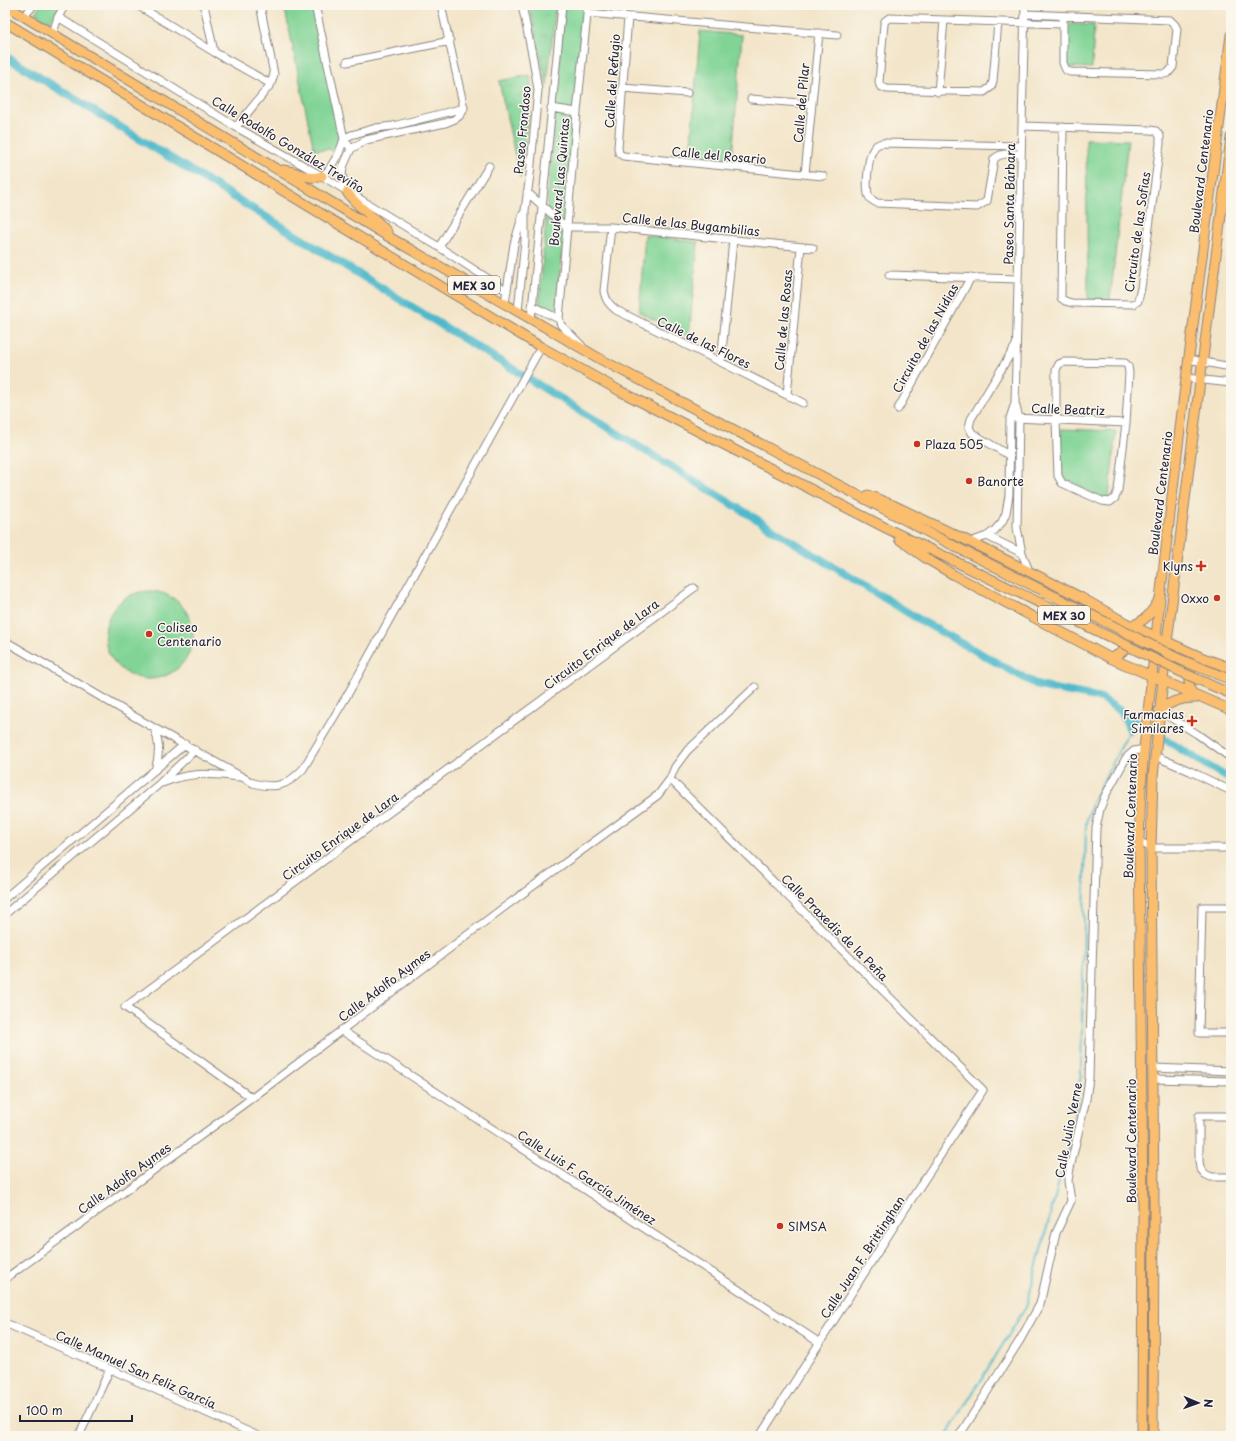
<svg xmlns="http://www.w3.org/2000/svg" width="1236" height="1441" viewBox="0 0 1236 1441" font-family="'Playpen Sans',sans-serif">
<defs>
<pattern id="grass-tufts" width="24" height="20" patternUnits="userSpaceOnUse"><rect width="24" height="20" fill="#81d496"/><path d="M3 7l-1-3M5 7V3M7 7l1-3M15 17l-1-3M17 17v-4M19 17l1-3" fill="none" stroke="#6fb682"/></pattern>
</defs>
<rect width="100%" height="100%" fill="#fbf7ec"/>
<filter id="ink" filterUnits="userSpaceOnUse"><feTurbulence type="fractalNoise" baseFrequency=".025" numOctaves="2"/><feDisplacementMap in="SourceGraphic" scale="8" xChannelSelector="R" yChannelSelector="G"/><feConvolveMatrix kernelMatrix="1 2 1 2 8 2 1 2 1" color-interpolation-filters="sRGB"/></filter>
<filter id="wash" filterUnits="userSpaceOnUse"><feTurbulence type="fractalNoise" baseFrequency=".012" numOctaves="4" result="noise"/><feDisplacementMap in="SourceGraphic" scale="16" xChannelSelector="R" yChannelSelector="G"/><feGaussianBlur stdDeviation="0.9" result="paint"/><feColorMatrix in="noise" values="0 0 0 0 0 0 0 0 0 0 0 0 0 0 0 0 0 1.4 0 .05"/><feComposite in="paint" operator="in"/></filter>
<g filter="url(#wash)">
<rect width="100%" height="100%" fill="#f3e5c9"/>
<!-- grass -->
<path fill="url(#grass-tufts)" stroke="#527b68" d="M 529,5 L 556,5 L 547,86 Z
M 530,75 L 532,93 L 520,178 L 499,81 Z"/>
<!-- green -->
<path fill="#81d496" stroke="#527b68" d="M 40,5 L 61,5 L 49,23 L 35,13 Z
M 284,5 L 314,5 L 343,139 L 336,153 L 329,149 L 314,150 Z
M 564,5 L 585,5 L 556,314 L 539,307 L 555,110 Z
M 1065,24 L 1094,25 L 1092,68 L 1069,67 L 1067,65 Z
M 700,31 L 742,35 L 732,159 L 690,155 Z
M 1086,139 L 1128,140 L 1110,300 L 1088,300 Z
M 645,235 L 698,242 L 689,337 L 639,312 Z
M 1061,429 L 1116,431 L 1109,497 L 1102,498 L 1067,480 L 1061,474 Z
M105 635a44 44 0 1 1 88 0a44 44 0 1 1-88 0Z"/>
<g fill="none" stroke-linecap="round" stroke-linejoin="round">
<!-- stream -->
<path stroke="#4eb9cb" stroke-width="2" d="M 946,1436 L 1026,1307 L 1072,1132 L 1081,1074 L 1086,823 L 1093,800 L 1130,730"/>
<!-- canal -->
<path stroke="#4eb9cb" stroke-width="8" d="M 5,56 L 920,620 L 1039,686 L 1101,698 L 1122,712 L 1130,730
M 1122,713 L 1231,780"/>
</g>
</g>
<g filter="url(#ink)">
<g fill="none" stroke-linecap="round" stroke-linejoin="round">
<!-- minor casing -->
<g stroke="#8a8482" stroke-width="9">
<path id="minor" d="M 137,5 L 214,52 L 271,84
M 204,5 L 214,52
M 315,5 L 344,139 L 351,149
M 1025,5 L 1015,403 L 1019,418 L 1017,528 L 1022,553 L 1029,571
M 587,13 L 837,35
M 1025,14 L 1170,20 L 1175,25 L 1177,29 L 1173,67 L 1168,73 L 1164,74 L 1070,72 L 1066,70 L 1063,63 L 1063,16
M 24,16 L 34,5
M 58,17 L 236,127 L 322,176 L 439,247 L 507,291
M 628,17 L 618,148 L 619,153 L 623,156 L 823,176
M 998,22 L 993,81 L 991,87 L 984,92 L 887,89 L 880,86 L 879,82 L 884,24 L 885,21 L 889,18 L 1062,24
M 53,33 L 58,17 L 65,5
M 347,62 L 450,41
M 622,88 L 687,93
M 938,92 L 944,20
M 751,99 L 812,104
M 551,108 L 577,112
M 1022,126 L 1150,130 L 1156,131 L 1160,136 L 1160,144 L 1141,288 L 1138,301 L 1134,304 L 1072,303 L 1065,301 L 1061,298 L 1063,127
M 236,127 L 271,84 L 274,74 L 260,5
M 1021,154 C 1011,154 1001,152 994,159 L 987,201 L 977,207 L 877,203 C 873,201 869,199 868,194 C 866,186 868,156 873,150 C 875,145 878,144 883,143 L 1021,146
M 805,174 L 819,33
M 322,176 L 328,171 L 339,153 L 344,139 L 351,135 L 376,128 L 393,126 L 464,108
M 347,192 L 342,175 L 343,167 L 351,149 L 366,140 L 445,123 C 453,120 461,118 464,108 L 441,5
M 527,192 L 566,227 L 611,227 L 813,248
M 611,227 L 604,291 C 606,301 609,304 616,310 L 803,403
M 439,247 L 489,166
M 889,275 L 1018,279
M 505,303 L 514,244 L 523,214
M 532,306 L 559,319
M 518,311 L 525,241 L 525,210 L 530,175 L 538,90 L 533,59 L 522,5
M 531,319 L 562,5
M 582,346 L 561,325 L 559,319 L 577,112 L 588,5
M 1188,359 L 1231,367
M 721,362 L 733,240
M 1064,362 L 1125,363 L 1128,366 L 1129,373 L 1126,423 L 1118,490 L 1115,498 L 1110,502 L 1102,501 L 1062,483 L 1058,476 L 1056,420 L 1056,370 L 1059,364 Z
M 1186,378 L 1231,383
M 787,395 L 801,247
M 898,409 L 971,277
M 1014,418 L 1126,423
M 1010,456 L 972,433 L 969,427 L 971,419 L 1016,345
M 987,536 L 1022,553
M 970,542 L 987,536 L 995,530 L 1002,522 L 1006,513 L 1009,495 L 1010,418 L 1015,403
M 5,641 L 154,728 L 253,783 C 276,789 287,786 303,769 L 349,692 L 541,347
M 1159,710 L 1197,734 L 1231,758
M 154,728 C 160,742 160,755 155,770
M 1155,756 L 1190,771 L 1231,791
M 670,779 L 983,1090 L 907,1206 L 760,1436
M 162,783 C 193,771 209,774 240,777
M 1139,841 L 1151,848 L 1231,848
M 5,898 L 185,744
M 1231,907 L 1202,907 L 1199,1033 L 1231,1033
M 5,914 L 158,785 L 195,750
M 341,1030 L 820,1343
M 1153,1068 L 1231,1071
M 1153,1079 L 1231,1081
M 252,1098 L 125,1007 L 694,588
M 1231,1116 L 1199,1116 L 1199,1161 L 1200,1168 L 1205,1174 L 1211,1177 L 1231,1177
M 5,1279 L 252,1098 L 503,908 L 658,795 L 670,779 L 675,767 L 687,751 L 755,687
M 5,1323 L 110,1369 L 258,1436
M 79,1436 L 110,1369
M 959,1436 L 1020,1340 L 1040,1304 L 1056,1233 L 1071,1201 L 1068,1181 L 1070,1168 L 1086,1099 L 1089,1078 L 1096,828 L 1100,809 L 1105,796 L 1126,758 L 1134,751 L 1144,749"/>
</g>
<!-- major casing -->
<g stroke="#8a8482" stroke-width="11">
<path id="major" d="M 5,5 L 389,237 L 602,360 L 954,546
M 5,22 L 541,347 L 620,391 L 888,529 L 950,559
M 283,170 C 298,171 307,181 322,176
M 347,192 C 357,208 375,216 387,232
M 868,495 L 893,505 L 970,542 L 1080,597 L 1126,623 L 1203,658 L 1231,668
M 899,539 L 927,559 L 954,575 L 1110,658 L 1231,710
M 1131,626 C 1147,620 1150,614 1159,600
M 1110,658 C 1124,654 1133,643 1128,628
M 1192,694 C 1187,683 1187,669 1199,661
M 1159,710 C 1171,701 1182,697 1197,698
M 1142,1436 L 1143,1207 L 1139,841 L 1141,789 L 1144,749 L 1160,599 L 1184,395 L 1231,35
M 1153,1436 L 1154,1207 L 1151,848 L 1153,777 L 1167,642 L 1231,137"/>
</g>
<!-- minor -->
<use href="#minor" stroke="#fff" stroke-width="7"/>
<!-- major -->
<use href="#major" stroke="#fbbe6e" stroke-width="9"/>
<!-- major-bridge casing -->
<g stroke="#8a8482" stroke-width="11" stroke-linecap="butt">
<path id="major-bridge" d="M 954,546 L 1179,659 L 1231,680
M 950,559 L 1179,671 L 1231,694"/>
</g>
<!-- major-bridge -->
<use href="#major-bridge" stroke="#fbbe6e" stroke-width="9"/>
</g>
</g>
<!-- markers -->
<g fill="#c8321e" stroke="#fbf7ec" stroke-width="1.5">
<circle cx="917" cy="444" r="4"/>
<circle cx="969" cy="481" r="4"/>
<path d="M1199 560h4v4h4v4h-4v4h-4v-4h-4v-4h4z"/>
<circle cx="1217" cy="598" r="4"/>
<circle cx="149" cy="634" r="4"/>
<path d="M1190 715h4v4h4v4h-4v4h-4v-4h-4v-4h4z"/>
<circle cx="780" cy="1226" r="4"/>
</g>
<g text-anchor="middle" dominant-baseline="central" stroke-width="3" stroke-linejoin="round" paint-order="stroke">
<!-- shield labels -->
<g fill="#fbf7ec" stroke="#636270" stroke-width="1">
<rect x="448" y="276" width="52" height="18" rx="3"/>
<rect x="1038" y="606" width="52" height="18" rx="3"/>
</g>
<g font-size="11" font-weight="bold" fill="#22223b">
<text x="474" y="285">MEX 30</text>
<text x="1064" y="615">MEX 30</text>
</g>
<!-- street labels -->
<g font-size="12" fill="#22223b" stroke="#fbf7ec">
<text transform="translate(612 81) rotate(-86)">Calle del Refugio</text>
<text transform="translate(801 103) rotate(-85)">Calle del Pilar</text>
<text transform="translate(522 130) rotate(-85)">Paseo Frondoso</text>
<text transform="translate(288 144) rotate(31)">Calle Rodolfo González Treviño</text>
<text transform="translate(719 155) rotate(5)">Calle del Rosario</text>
<text transform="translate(1201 171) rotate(-83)">Boulevard Centenario</text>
<text transform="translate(559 182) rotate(-85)">Boulevard Las Quintas</text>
<text transform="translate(1009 204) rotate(-89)">Paseo Santa Bárbara</text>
<text transform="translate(691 224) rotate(6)">Calle de las Bugambilias</text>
<text transform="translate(1137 232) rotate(-82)">Circuito de las Sofias</text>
<text transform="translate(783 320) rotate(-85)">Calle de las Rosas</text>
<text transform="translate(925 338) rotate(-61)">Circuito de las Nidias</text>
<text transform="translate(704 342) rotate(26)">Calle de las Flores</text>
<text transform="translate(1068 409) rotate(2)">Calle Beatriz</text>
<text transform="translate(1160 493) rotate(-83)">Boulevard Centenario</text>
<text transform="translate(601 644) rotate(-37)">Circuito Enrique de Lara</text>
<text transform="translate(1130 816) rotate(-88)">Boulevard Centenario</text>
<text transform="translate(340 836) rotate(-36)">Circuito Enrique de Lara</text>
<text transform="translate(835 927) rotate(45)">Calle Praxedis de la Peña</text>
<text transform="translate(384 985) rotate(-37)">Calle Adolfo Aymes</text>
<text transform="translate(1068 1130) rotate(-79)">Calle Julio Verne</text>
<text transform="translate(1131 1141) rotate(-90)">Boulevard Centenario</text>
<text transform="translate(587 1177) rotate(33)">Calle Luis F. García Jiménez</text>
<text transform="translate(124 1178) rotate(-36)">Calle Adolfo Aymes</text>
<text transform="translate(862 1257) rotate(-57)">Calle Juan F. Brittinghan</text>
<text transform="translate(136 1369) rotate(24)">Calle Manuel San Feliz García</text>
</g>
<!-- poi labels -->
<g font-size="12" fill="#22223b" stroke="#fbf7ec" text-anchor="start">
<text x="925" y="444">Plaza 505</text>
<text x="977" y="481">Banorte</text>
<text x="1193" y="566" text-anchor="end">Klyns</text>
<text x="1209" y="598" text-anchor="end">Oxxo</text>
<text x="157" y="627">Coliseo<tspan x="157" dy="14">Centenario</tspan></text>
<text x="1184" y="714" text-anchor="end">Farmacias<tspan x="1184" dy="14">Similares</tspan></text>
<text x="788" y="1226">SIMSA</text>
</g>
</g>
<!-- margin -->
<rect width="1236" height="1441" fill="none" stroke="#fbf7ec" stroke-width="20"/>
<!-- north arrow -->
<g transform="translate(1198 1403) rotate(92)" stroke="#fbf7ec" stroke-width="3" paint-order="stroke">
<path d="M0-3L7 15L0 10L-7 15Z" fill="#22223b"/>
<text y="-6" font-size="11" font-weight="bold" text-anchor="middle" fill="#22223b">N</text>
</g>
<!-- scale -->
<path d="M20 1415v6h112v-6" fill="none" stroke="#22223b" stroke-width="2"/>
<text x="26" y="1415" font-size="12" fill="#22223b" stroke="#fbf7ec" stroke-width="3" paint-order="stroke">100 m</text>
</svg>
